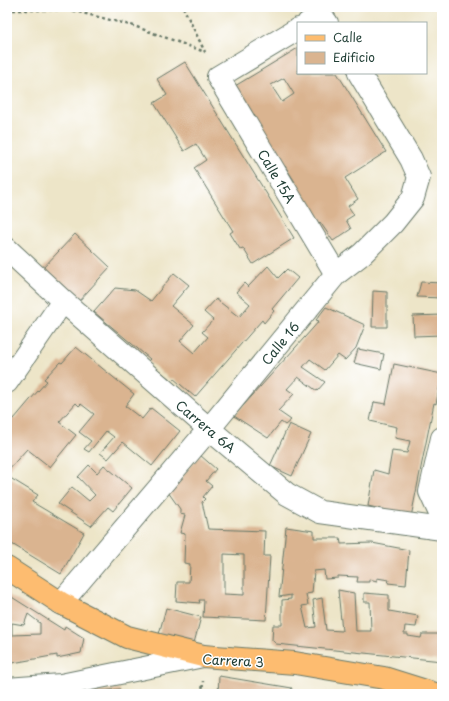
<svg xmlns="http://www.w3.org/2000/svg" width="449" height="701" viewBox="0 0 449 701" font-family="'Playpen Sans',sans-serif">
<rect width="100%" height="100%" fill="#fff"/>
<filter id="ink" filterUnits="userSpaceOnUse"><feTurbulence type="fractalNoise" baseFrequency=".025" numOctaves="2"/><feDisplacementMap in="SourceGraphic" scale="8" xChannelSelector="R" yChannelSelector="G"/><feConvolveMatrix kernelMatrix="1 2 1 2 8 2 1 2 1" color-interpolation-filters="sRGB"/></filter>
<filter id="wash" filterUnits="userSpaceOnUse"><feTurbulence type="fractalNoise" baseFrequency=".012" numOctaves="4" result="noise"/><feDisplacementMap in="SourceGraphic" scale="16" xChannelSelector="R" yChannelSelector="G"/><feGaussianBlur stdDeviation="0.9" result="paint"/><feColorMatrix in="noise" values="0 0 0 0 0 0 0 0 0 0 0 0 0 0 0 0 0 1.4 0 .05"/><feComposite in="paint" operator="in"/></filter>
<g filter="url(#wash)">
<rect width="100%" height="100%" fill="#ede5c8"/>
<g id="blocks">
<!-- building -->
<path fill="#dab490" fill-rule="evenodd" d="M 298,48 L 298,73 L 337,73 L 386,152 L 345,178 L 358,199 L 348,206 L 354,215 L 346,220 L 351,229 L 333,241 L 320,222 L 318,224 L 291,184 L 295,182 L 285,166 L 281,168 L 235,86 ZM 284,78 L 294,94 L 282,102 L 271,85 Z
M 185,62 L 294,238 L 253,264 L 243,248 L 240,249 L 230,233 L 233,231 L 194,168 L 206,160 L 196,144 L 184,151 L 154,103 L 167,95 L 157,79 Z
M 75,234 L 110,267 L 78,302 L 42,269 Z
M 268,266 L 278,278 L 287,269 L 298,278 L 272,309 L 274,311 L 264,323 L 262,320 L 195,397 L 173,378 L 171,380 L 148,361 L 150,359 L 94,312 L 115,288 L 135,290 L 151,301 L 174,273 L 189,285 L 171,306 L 194,325 L 180,341 L 194,353 L 208,337 L 202,332 L 213,320 L 204,312 L 216,299 L 239,317 L 250,304 L 236,292 L 244,283 L 248,287 Z
M 421,282 L 442,283 L 442,298 L 417,297 Z
M 373,291 L 387,292 L 387,327 L 372,327 Z
M 326,307 L 365,325 L 356,348 L 345,360 L 338,355 L 325,370 L 310,359 L 303,367 L 325,382 L 317,391 L 298,377 L 287,389 L 294,394 L 278,411 L 291,420 L 285,425 L 281,422 L 268,438 L 234,416 L 313,328 L 319,321 L 316,320 Z
M 442,315 L 442,335 L 414,336 L 413,316 Z
M 76,347 L 134,394 L 125,406 L 142,419 L 151,408 L 180,431 L 152,466 L 123,442 L 108,459 L 100,453 L 114,437 L 106,431 L 89,452 L 84,449 L 91,441 L 79,432 L 94,414 L 81,404 L 79,406 L 76,403 L 59,422 L 76,435 L 50,467 L 27,449 L 7,471 L 7,423 L 11,417 L 14,419 L 30,400 L 47,381 L 44,379 L 60,362 L 62,363 Z
M 358,349 L 384,354 L 381,369 L 354,363 Z
M 394,364 L 442,374 L 436,404 L 434,403 L 410,522 L 380,513 L 381,509 L 368,506 L 374,470 L 388,474 L 392,451 L 407,453 L 410,441 L 395,438 L 397,427 L 370,421 L 374,402 L 386,404 Z
M 289,424 L 311,434 L 292,476 L 270,466 Z
M 200,455 L 216,469 L 206,481 L 212,486 L 203,497 L 205,499 L 202,502 L 208,529 L 265,531 L 264,556 L 270,556 L 266,620 L 203,617 L 204,600 L 199,600 L 200,603 L 176,601 L 177,582 L 189,582 L 190,564 L 184,563 L 185,534 L 180,533 L 185,515 L 180,514 L 180,509 L 168,492 ZM 224,554 L 244,555 L 244,595 L 224,594 Z
M 89,465 L 97,473 L 104,465 L 132,488 L 113,511 L 108,507 L 91,526 L 58,504 L 72,487 L 89,501 L 95,495 L 78,477 Z
M 7,476 L 38,495 L 32,502 L 84,533 L 61,574 L 7,541 Z
M 286,527 L 314,531 L 314,538 L 340,538 L 341,544 L 372,543 L 409,550 L 406,585 L 388,583 L 389,580 L 377,578 L 377,581 L 369,579 L 369,582 L 357,582 L 358,577 L 338,576 L 338,578 L 325,579 L 324,570 L 314,571 L 312,593 L 306,594 L 308,605 L 302,606 L 307,628 L 316,627 L 313,600 L 322,598 L 326,630 L 342,631 L 338,590 L 354,593 L 356,631 L 371,631 L 370,602 L 364,602 L 364,593 L 389,595 L 389,611 L 418,616 L 416,627 L 405,626 L 404,634 L 408,634 L 408,636 L 421,638 L 422,634 L 442,634 L 442,661 L 276,644 L 272,640 L 273,625 L 282,625 L 282,600 L 291,599 L 291,595 L 279,597 Z
M 7,594 L 64,630 L 65,626 L 84,638 L 81,653 L 57,658 L 57,655 L 7,664 ZM 28,614 L 40,623 L 40,634 L 12,635 L 12,623 L 24,625 Z
M 166,608 L 201,617 L 194,643 L 159,634 Z
M 219,676 L 292,688 L 291,690 L 311,694 L 218,694 Z
M 120,689 L 120,694 L 82,694 L 82,693 Z"/>
</g>
</g>
<g filter="url(#ink)">
<use href="#blocks" fill-opacity="0" stroke="#677868" stroke-width="1"/>
<g fill="none" stroke-linecap="round" stroke-linejoin="round">
<!-- minor casing -->
<g stroke="#677868" stroke-width="24">
<path id="minor" d="M 308,23 L 321,15 L 327,23
M 298,29 L 218,77 L 336,274
M 7,249 L 63,301 L 209,429 L 287,494 L 320,512 L 442,529
M 7,382 L 63,301
M 442,438 L 430,492 L 442,518
M 61,603 L 209,429 L 336,274 L 362,254 L 393,223 L 413,198 L 419,177 L 411,159 L 359,73
M 7,689 L 61,685 L 203,656"/>
</g>
<!-- major casing -->
<g stroke="#677868" stroke-width="24">
<path id="major" d="M 7,568 L 61,603 L 127,637 L 203,656 L 295,663 L 384,678 L 435,694"/>
</g>
<!-- path -->
<path stroke="#677868" stroke-width="2.5" stroke-dasharray="3 3" stroke-linecap="butt" d="M 183,7 L 205,52
M 7,10 L 71,10 L 134,26 L 205,52
M 202,694 L 203,681"/>
<!-- minor -->
<use href="#minor" stroke="#fff" stroke-width="22"/>
<!-- major -->
<use href="#major" stroke="#fdbc6f" stroke-width="22"/>
</g>
</g>
<g text-anchor="middle" dominant-baseline="central" stroke-width="3" stroke-linejoin="round" paint-order="stroke">
<!-- street labels -->
<g font-size="13" fill="#1f3d34" stroke="#fff">
<text transform="translate(277 176) rotate(59)">Calle 15A</text>
<text transform="translate(280 343) rotate(-51)">Calle 16</text>
<text transform="translate(206 426) rotate(40)">Carrera 6A</text>
<text transform="translate(233 660) rotate(3)">Carrera 3</text>
</g>
</g>
<!-- margin -->
<rect width="449" height="701" fill="none" stroke="#fff" stroke-width="24"/>
<!-- legend -->
<rect x="297" y="22" width="130" height="52" fill="#ffffff" stroke="#a5b1ae"/>
<rect x="305" y="35" width="20" height="6" fill="#fdbc6f" stroke="#a5b1ae"/>
<text x="333" y="42" font-size="12" fill="#1f3d34">Calle</text>
<rect x="305" y="52" width="20" height="12" fill="#dab490" stroke="#a5b1ae"/>
<text x="333" y="62" font-size="12" fill="#1f3d34">Edificio</text>
</svg>
